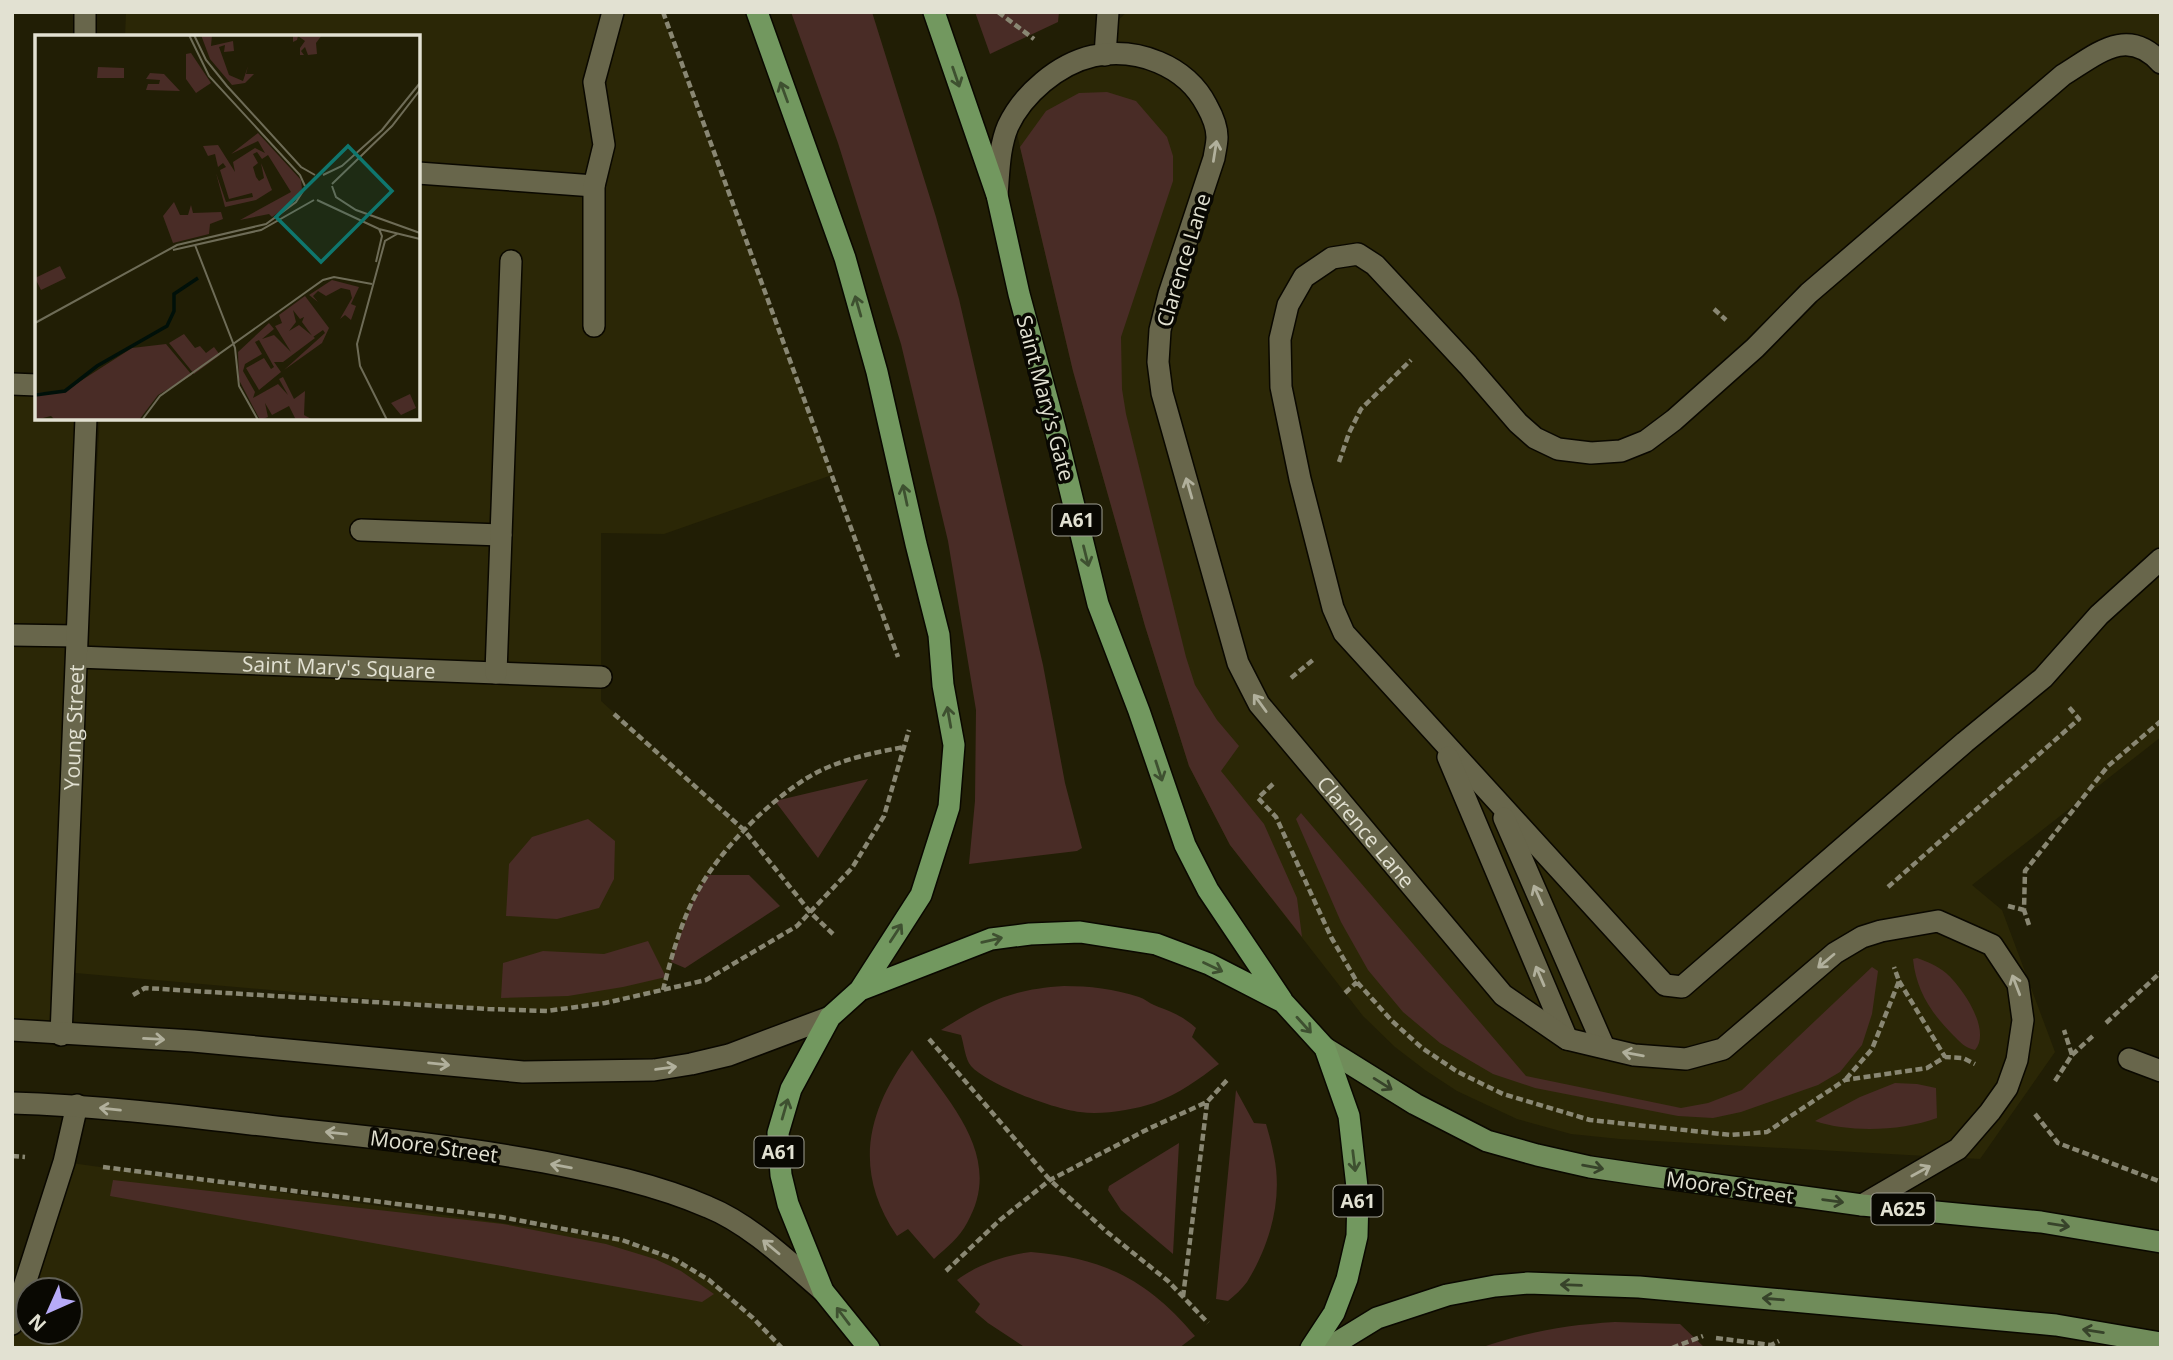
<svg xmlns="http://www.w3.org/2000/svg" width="2173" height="1360" viewBox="0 0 2173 1360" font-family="'Open Sans',sans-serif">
<rect width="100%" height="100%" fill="#211e05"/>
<!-- built -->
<path fill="#2b2706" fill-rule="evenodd" d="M 126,12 L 661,12 L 832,475 L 664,534 L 601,533 L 601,701 L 744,830 L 707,875 L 692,903 L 663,990 L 605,1003 L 547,1010 L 488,1009 L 64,972 L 61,1035 L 12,1033 L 12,384 L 37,385 L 37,418 L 86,418 L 67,926 L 100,418 L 418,418 L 418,37 L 125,37 Z
M 1127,12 L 2161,12 L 2161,737 L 1972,885 L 2002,910 L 2055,1052 L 1980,1159 L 1620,1139 L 1571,1134 L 1517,1119 L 1457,1091 L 1425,1070 L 1395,1047 L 1363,1016 L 1230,845 L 1189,766 L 1145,626 L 1073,371 L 1013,117 Z
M 64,1162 L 622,1240 L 674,1259 L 709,1280 L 753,1318 L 782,1348 L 12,1348 L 12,1324 ZM 28,1290 L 70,1290 L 70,1332 L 28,1332 Z"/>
<!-- green -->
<path fill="#492c26" d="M 791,12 L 872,12 L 936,217 L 959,299 L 1043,665 L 1065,783 L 1082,848 L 1077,851 L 969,864 L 975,801 L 976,710 L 948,541 L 901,344 L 838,143 Z
M 975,12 L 1059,12 L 1058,22 L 990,54 Z
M 1107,92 L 1136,101 L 1167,137 L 1173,156 L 1173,181 L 1121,337 L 1122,389 L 1126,414 L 1186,657 L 1195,685 L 1217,720 L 1239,746 L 1221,771 L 1264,824 L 1297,898 L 1302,937 L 1230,845 L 1189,766 L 1145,626 L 1073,371 L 1020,147 L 1046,111 L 1079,93 Z
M 868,779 L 818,858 L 775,801 Z
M 1301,813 L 1526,1076 L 1681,1108 L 1708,1103 L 1742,1090 L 1872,967 L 1878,971 L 1872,1014 L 1862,1045 L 1840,1072 L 1818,1085 L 1741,1112 L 1713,1118 L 1678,1116 L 1535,1088 L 1493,1074 L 1440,1043 L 1403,1012 L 1368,970 L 1341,922 L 1296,819 Z
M 588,819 L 615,841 L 614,879 L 599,908 L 557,919 L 506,916 L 509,864 L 532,837 Z
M 707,875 L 749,875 L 780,906 L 685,968 L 671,962 L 692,903 Z
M 648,941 L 666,977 L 623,987 L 568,996 L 501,998 L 503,963 L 543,951 L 604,954 Z
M 1917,958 C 1926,961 1938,966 1946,973 C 1962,987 1992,1030 1975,1050 C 1965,1048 1960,1042 1953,1035 C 1931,1013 1916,990 1913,959 Z
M 1064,986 C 1089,986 1115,989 1139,997 C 1145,999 1149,1003 1154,1005 C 1173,1013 1180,1014 1196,1028 L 1192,1037 L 1219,1064 C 1199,1079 1179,1094 1154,1103 C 1133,1110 1102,1115 1080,1112 C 1054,1109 988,1085 971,1066 C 965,1059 964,1044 961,1035 L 941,1030 C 985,1003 1011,989 1064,986 Z
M 912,1050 C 949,1102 1005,1157 967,1223 C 960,1237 946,1248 934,1259 L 908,1229 L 897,1236 C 852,1170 867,1110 912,1050 Z
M 1895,1083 L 1917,1084 L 1936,1088 L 1937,1118 C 1902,1131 1850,1133 1815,1121 L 1860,1097 Z
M 1236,1090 L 1254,1123 L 1266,1124 C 1269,1134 1272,1145 1274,1156 C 1283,1199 1270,1245 1247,1282 C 1242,1289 1235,1295 1228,1301 L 1216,1299 Z
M 1179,1143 L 1173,1254 L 1121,1210 L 1108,1190 L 1109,1186 Z
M 113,1180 L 503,1224 L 606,1244 L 655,1259 L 681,1271 L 714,1294 L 702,1302 L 110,1196 Z
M 1031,1252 C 1104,1258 1148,1280 1195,1336 L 1179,1348 L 1026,1348 L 988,1323 L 975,1312 L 980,1304 L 957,1280 C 977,1265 1006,1255 1031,1252 Z
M 1615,1322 L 1680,1324 L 1705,1348 L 1480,1348 C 1527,1332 1565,1325 1615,1322 Z"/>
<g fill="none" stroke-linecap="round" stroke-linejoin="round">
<!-- service casing -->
<g stroke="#0a0800" stroke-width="24">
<g id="service">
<path d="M 1105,55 L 1108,12"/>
<path d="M 2161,63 C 2127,25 2096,55 2063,75 L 1809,293 L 1755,348 L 1674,420 L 1646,441 L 1621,451 L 1591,453 L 1558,449 L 1535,438 L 1518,423 L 1468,365 L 1375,265 L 1358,254 L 1332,258 L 1304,277 L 1288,305 L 1280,339 L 1281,387 L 1300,479 L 1333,608 L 1344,633 L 1665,985 L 1682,987 L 1965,742 L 2043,678 L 2099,615 L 2161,559"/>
<path d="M 418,173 L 594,186"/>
<path d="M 594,326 L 594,186 L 604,145 L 594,82 L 613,12"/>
<path d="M 361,530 L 501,535"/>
<path d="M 12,635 L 76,636"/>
<path id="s1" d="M 77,657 L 601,677"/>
<path d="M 496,673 L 511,261"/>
<path d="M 1448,757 L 1567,1039"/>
<path d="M 1504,818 L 1604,1047"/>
<path d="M 2129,1059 L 2161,1071"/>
</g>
</g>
<!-- pedestrian casing -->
<g stroke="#0a0800" stroke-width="24">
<path id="pedestrian" d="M 12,1324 L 64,1162 L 77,1105"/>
</g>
<!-- minor casing -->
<g stroke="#0a0800" stroke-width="24">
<g id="minor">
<path d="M 85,12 L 85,37"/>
<path id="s2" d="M 997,195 C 999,172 999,147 1008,126 C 1023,94 1058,64 1093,56 C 1137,47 1186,65 1207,106 C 1212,115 1217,126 1217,137 C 1217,144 1215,151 1214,158 L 1169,294 L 1160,330 L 1158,362 L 1162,393 L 1238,663 L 1259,704 L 1503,995 L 1567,1039 L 1634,1055 L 1686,1059 L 1723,1049 L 1835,953 L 1862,937 L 1881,931 L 1938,921 L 1992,945 L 2018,984 L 2023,1020 L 2017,1060 L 2007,1088 L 1990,1112 L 1958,1149 L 1862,1205"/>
<path d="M 12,384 L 37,385"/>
<path id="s3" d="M 61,1035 L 86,418"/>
</g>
</g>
<!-- tertiary casing -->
<g stroke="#0a0800" stroke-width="24">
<path id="tertiary" d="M 12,1030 L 193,1041 L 523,1072 L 654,1070 L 691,1064 L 729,1055 L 830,1017
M 12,1103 C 113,1106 213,1120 313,1131 C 391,1139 468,1148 544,1162 C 600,1173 655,1184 708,1207 C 750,1224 789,1262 823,1291"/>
</g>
<!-- primary casing -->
<g stroke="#0a0800" stroke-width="24">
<path id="primary" d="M 1325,1048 L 1415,1104 L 1487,1141 L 1537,1155 L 1590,1167 L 1644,1175 L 1862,1205 L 2041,1222 L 2161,1242
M 1328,1348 L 1377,1318 L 1447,1295 L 1495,1286 L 1528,1283 L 1639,1287 L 2056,1325 L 2161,1343"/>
</g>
<!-- trunk casing -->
<g stroke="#0a0800" stroke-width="24">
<path id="trunk" d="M 757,12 L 845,258 L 877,372 L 916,544 L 939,635 L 943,685 L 954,745 L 949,807 L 921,895 L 860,990
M 934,12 L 997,195 L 1019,294 L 1055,428 L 1098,604 L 1139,711 L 1185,845 L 1208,890 L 1282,1000
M 869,1348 L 823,1291 L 788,1204 L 781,1175 L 778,1133 L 791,1089 L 830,1017 L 860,990 L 991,939 L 1030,934 L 1080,932 L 1156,944 L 1209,964 L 1283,1002 L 1325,1048 L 1349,1116 L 1358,1196 L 1357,1236 L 1347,1279 L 1334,1313 L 1311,1348"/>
</g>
<!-- path -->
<path stroke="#898773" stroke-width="4.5" stroke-dasharray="7 3.5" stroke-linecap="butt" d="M 663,12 L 898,657
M 998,12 L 1034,39
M 1714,309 L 1726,320
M 1339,462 L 1349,433 L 1361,409 L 1411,360
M 1291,678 L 1314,659
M 614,714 L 744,830 L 811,913 L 833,934
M 1273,784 L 1258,798 L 1276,817 L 1331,937 L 1357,982 L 1392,1021 L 1422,1048 L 1458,1072 L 1503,1094 L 1590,1120 L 1731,1135 L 1767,1132 L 1845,1080 L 1927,1068 L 1945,1057 L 1963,1058 L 1975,1064
M 1888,887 L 2079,719 L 2068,706
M 2008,906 L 2024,910
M 2029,925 L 2024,910 L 2025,871 L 2108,766 L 2161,721
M 1899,981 L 1945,1057
M 663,990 C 671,958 682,918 699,889 C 721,849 768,802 807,778 C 836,760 872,753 904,747
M 1345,993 L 1357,982
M 133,995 L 145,988 L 488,1009 L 547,1011 L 605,1003 L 706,980 L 797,926 L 852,868 L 884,816 L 909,730
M 2106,1023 L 2161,972
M 929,1039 L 1050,1180 L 1107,1232 L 1168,1281 L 1208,1323
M 2072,1055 L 2095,1034
M 1846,1079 L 1872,1049 L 1899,981 L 1894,967
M 2055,1081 L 2072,1055 L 2064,1030
M 2035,1114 L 2058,1143 L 2161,1182
M 12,1156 L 25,1157
M 103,1167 L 501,1217 L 622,1240 L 674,1259 L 709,1280 L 753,1318 L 782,1348
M 946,1271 L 1000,1220 L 1050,1180 L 1148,1129 L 1207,1102 L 1229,1078
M 1183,1297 L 1207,1103
M 1716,1338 L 1771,1345 L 1779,1341
M 1672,1348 L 1703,1336"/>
<!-- service -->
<use href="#service" stroke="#68664b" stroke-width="21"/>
<!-- pedestrian -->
<use href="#pedestrian" stroke="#68664b" stroke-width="21"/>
<!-- minor -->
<use href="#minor" stroke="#68664b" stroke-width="21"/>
<!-- tertiary -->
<use href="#tertiary" stroke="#68664b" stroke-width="21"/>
<!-- primary -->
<use href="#primary" stroke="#708c5a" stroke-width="21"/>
<!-- trunk -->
<use href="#trunk" stroke="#72985f" stroke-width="21"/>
</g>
<!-- one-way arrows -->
<defs><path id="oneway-shaft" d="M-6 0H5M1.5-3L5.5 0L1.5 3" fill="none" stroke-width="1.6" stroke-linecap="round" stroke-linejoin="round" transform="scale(1.75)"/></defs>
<g stroke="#3e5030">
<use href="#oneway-shaft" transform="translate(956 77) rotate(71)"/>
<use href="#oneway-shaft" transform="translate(784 92) rotate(-110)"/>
<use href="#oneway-shaft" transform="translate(858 306) rotate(-106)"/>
<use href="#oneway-shaft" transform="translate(905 495) rotate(-102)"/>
<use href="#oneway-shaft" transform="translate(1086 556) rotate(76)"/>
<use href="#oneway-shaft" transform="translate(949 717) rotate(-100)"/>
<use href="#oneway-shaft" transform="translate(1159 771) rotate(72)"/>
<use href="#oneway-shaft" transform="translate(896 933) rotate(-57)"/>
<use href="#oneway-shaft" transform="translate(992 940) rotate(-13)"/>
<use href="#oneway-shaft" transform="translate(1213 967) rotate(25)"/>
<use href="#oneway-shaft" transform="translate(1304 1025) rotate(48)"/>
<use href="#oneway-shaft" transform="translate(785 1109) rotate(-74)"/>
<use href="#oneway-shaft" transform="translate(1354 1161) rotate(83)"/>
<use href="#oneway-shaft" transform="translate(843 1316) rotate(-127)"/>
</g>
<g stroke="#b1b09c">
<use href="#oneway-shaft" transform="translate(1215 151) rotate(-81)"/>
<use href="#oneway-shaft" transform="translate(1189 488) rotate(-106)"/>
<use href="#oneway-shaft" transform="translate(1260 703) rotate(-126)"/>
<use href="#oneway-shaft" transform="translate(1538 895) rotate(-114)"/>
<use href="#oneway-shaft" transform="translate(1826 961) rotate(140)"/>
<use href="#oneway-shaft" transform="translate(1540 976) rotate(-113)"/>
<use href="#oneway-shaft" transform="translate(2016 985) rotate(-111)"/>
<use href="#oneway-shaft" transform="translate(154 1039) rotate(3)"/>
<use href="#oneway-shaft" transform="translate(1633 1054) rotate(-170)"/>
<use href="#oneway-shaft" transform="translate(439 1064) rotate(6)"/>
<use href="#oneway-shaft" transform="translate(666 1068) rotate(-8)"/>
<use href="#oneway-shaft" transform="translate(110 1109) rotate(-174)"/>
<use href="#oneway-shaft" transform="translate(336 1133) rotate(-174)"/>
<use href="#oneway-shaft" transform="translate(561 1166) rotate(-170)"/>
<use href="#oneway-shaft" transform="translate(1921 1171) rotate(-29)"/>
<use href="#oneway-shaft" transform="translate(771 1247) rotate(-140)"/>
</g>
<g stroke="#37432a">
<use href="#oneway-shaft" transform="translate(1383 1084) rotate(32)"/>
<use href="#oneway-shaft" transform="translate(1593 1167) rotate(10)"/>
<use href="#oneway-shaft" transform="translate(1833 1201) rotate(8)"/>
<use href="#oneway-shaft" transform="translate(2059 1225) rotate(9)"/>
<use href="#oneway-shaft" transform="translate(1571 1285) rotate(-178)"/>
<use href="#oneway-shaft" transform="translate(1773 1299) rotate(-175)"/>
<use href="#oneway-shaft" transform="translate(2093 1331) rotate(-171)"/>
</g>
<g text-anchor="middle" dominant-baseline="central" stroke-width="7" stroke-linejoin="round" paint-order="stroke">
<!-- shield labels -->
<g fill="#090802" stroke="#a1a094" stroke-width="2">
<rect x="1052.5" y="504.5" width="49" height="31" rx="5"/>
<rect x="754.5" y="1136.5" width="49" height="31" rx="5"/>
<rect x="1333.5" y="1185.5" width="49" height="31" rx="5"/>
<rect x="1871.5" y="1193.5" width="63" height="31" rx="5"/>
</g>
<g font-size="19" font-weight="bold" fill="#e2e1d2">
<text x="1077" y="520">A61</text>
<text x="779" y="1152">A61</text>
<text x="1358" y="1201">A61</text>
<text x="1903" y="1209">A625</text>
</g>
<!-- street labels -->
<g font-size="21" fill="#e2e1d2" stroke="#090802">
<text transform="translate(1183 260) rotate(-73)">Clarence Lane</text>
<text transform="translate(1046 398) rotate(75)">Saint Mary's Gate</text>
<text stroke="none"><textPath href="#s1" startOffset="262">Saint Mary's Square</textPath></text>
<text stroke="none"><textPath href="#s3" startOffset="308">Young Street</textPath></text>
<text stroke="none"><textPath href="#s2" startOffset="1108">Clarence Lane</textPath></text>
<text transform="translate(434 1146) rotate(8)">Moore Street</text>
<text transform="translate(1730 1187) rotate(8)">Moore Street</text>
</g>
</g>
<!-- overview -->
<g transform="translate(35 35)">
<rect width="385" height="385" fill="#211e05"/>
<path d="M 166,0 L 177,0 L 176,11 L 198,6 L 199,16 L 189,17 L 190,10 L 184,12 L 194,40 L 208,46 L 213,31 L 211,39 L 219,39 L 210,48 L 197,50 L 175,24 ZM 258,0 L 287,0 L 281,8 L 282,19 L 273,20 L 270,12 L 266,16 L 269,20 L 265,20 L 265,13 L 270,6 L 263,1 L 262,5 L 258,7 ZM 156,18 L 176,48 L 161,58 L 151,44 L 151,19 ZM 63,32 L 89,33 L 89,43 L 62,43 ZM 115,38 L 129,39 L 145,56 L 111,55 L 113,49 L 124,49 L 125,45 L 111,44 ZM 223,98 L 266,145 L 267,154 L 262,164 L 237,182 L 234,179 L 205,185 L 256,157 L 233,120 L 227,124 L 222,117 L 218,119 L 223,128 L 218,132 L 221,142 L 224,146 L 229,143 L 226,128 L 237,155 L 221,165 L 190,172 L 181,138 L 191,167 L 218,162 L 217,158 L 194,164 L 185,135 L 191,132 L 188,128 L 183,132 L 180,119 L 173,121 L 168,111 L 183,110 L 200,137 L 198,127 L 220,113 L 230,118 L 223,106 L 196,119 ZM 139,167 L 145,180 L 153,180 L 156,170 L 158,178 L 186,177 L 188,184 L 175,189 L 174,199 L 138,208 L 128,181 ZM 25,231 L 31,243 L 6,255 L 0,243 ZM 297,245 L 324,252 L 316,269 L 321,271 L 316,285 L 310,280 L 305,284 L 317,263 L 315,255 L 306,253 L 291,261 L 283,256 L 278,261 L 283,267 L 274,260 ZM 270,261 L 294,293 L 287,308 L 249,335 L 290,298 L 288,295 L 278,302 L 267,287 L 269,282 L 265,284 L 258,275 L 261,287 L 254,296 L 264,290 L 280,303 L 248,327 L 239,327 L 246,337 L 224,355 L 211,333 L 229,323 L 236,334 L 239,332 L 224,305 L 220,307 L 227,319 L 210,329 L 208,336 L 220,357 L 218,363 L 243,349 L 253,360 L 244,344 L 248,342 L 259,364 L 270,356 L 269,380 L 278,385 L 261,385 L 254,371 L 237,380 L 230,368 L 233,382 L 225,385 L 204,345 L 203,317 L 234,288 L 239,294 L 227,304 L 239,300 L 256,317 L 240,291 L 247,288 L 244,280 ZM 149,299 L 160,313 L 165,311 L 171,318 L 179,312 L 185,320 L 159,339 L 134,308 ZM 131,309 L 157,340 L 123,360 L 104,385 L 20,385 L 16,381 L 0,385 L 0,358 L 30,356 L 97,313 ZM 375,359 L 381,373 L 366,380 L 356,368 Z" fill="#492c26"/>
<path fill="none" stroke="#001009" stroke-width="3.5" d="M 0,360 L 30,356 L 62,331 L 132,291 L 139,276 L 139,259 L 163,243"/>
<path fill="none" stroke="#6e6c57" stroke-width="2" d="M 154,0 L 174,41 L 265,140 L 270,151M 159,0 L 171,25 L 192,51 L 266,132 L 280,140M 288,140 L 307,131 L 347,95 L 385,48M 297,149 L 357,91 L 385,55M 297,151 L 301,162 L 321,175 L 385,198M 282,165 L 344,194 L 385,204M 160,210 L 200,313 L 204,351 L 223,385M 138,215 L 226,195 L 279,165M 341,227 L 347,201 L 344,194M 0,288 L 142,210 L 231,189 L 261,167 L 270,153M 107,385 L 125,361 L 288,245 L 299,242 L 337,249M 352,385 L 325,331 L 322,309 L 350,206 L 362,199"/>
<path fill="#0f766e" fill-opacity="0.15" stroke="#0f766e" stroke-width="3.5" d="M 313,111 L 357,156 L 286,227 L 241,182 Z"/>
<rect width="385" height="385" fill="none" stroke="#e2e1d2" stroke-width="3.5"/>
</g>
<!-- border -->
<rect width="2173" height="1360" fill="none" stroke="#e2e1d2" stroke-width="28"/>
<!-- north arrow -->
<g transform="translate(49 1311) rotate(225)"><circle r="33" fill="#090802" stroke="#605f55" stroke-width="2"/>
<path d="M0-5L12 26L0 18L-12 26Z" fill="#b7abf8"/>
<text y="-10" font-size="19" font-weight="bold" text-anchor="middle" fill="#e2e1d2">N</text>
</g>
</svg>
